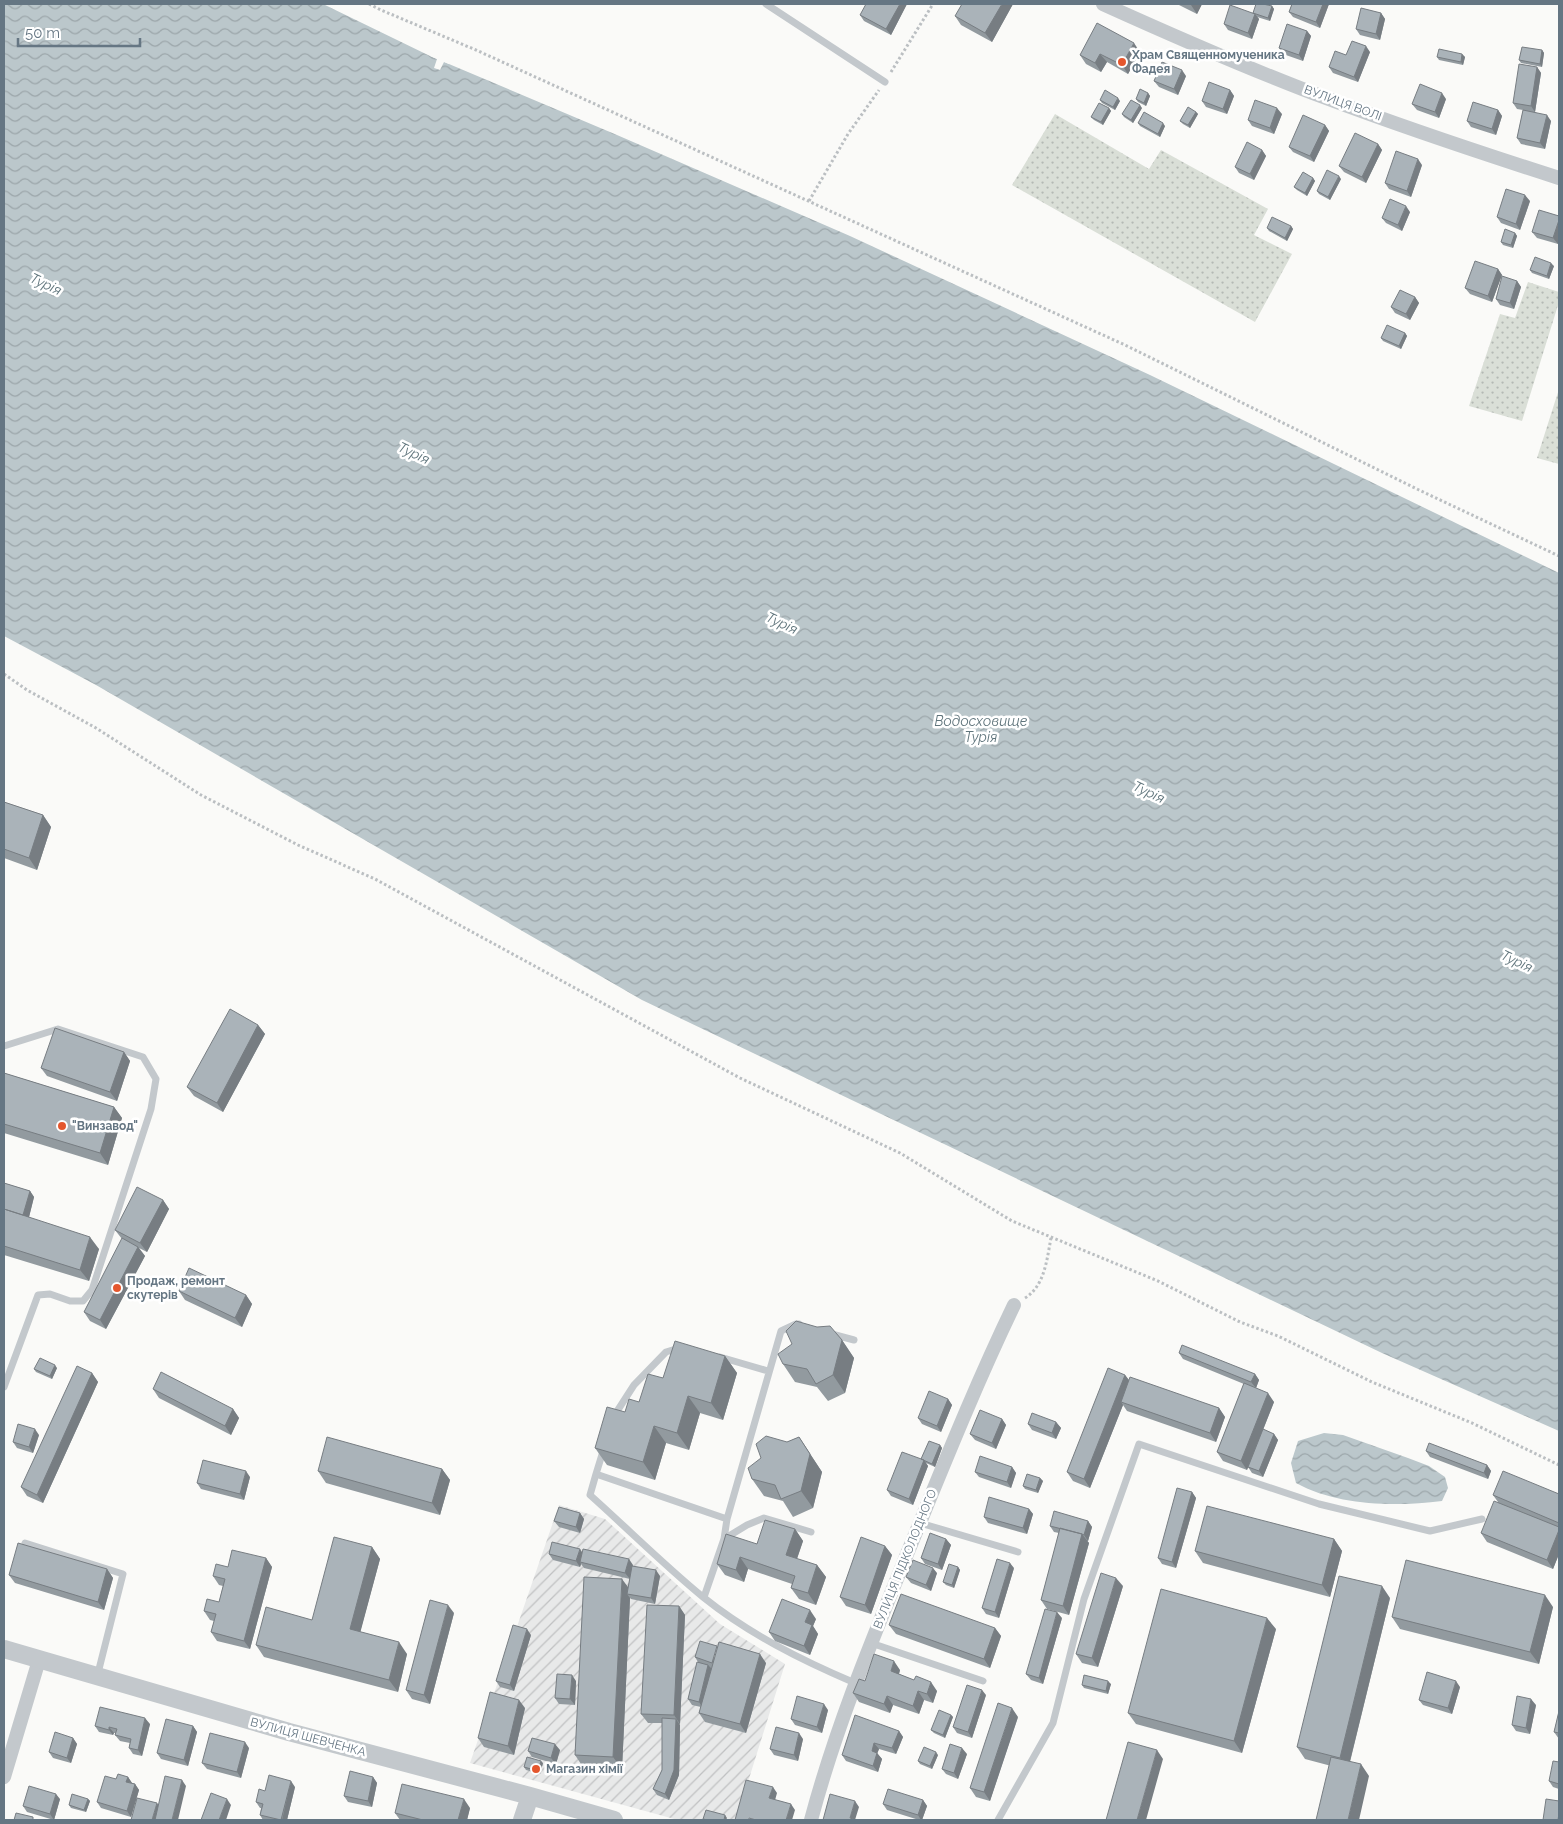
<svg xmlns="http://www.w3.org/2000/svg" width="1563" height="1824" viewBox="0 0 1563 1824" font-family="Raleway,sans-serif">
<defs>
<pattern id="industrial-furrows" width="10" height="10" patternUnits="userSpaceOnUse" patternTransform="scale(1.25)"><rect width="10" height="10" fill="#e8e9e9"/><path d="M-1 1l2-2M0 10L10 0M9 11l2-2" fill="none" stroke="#c0c1c2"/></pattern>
<pattern id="garden-dots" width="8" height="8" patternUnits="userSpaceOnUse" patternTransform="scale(1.25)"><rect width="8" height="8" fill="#dadfd7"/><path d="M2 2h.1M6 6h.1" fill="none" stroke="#b4b9b4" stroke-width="1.8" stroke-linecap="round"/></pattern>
<pattern id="water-waves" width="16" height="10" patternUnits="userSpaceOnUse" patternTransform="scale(1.25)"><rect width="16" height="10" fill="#bbc7cb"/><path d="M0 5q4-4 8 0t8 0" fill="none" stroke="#9ca6aa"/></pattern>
</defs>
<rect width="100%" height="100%" fill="#fafaf8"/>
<!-- industrial -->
<path fill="url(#industrial-furrows)" d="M 559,1505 L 605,1519 L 720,1624 L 785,1664 L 736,1820 L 678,1820 L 470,1763 Z"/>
<!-- garden -->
<path fill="url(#garden-dots)" d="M 1055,114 L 1149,169 L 1161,150 L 1268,209 L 1254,235 L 1292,254 L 1255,322 L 1012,185 Z
M 1528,282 L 1559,292 L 1559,302 L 1522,421 L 1469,406 L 1500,314 L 1515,318 Z
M 1559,389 L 1559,464 L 1537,458 Z"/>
<!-- water -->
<path fill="url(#water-waves)" d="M 4,4 L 323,4 L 430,56 L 617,135 L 850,236 L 1150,375 L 1559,573 L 1559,1431 L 1382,1353 L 642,1000 L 96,685 L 4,636 Z
M 1324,1433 L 1343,1435 L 1408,1458 L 1429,1466 L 1445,1477 L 1448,1488 L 1442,1501 C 1395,1507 1338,1506 1296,1483 L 1291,1463 L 1298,1441 Z"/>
<!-- pier -->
<path fill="#fafaf8" d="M 431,53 L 450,61 L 449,64 L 444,62 L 440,70 L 434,68 L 437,59 L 430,56 Z"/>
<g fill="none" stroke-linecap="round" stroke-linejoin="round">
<!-- path -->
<path stroke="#bbbfc2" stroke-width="3" stroke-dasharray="2.5 2.5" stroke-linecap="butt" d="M 369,4 L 381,10 L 476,50 L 1125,345 L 1419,490 L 1559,556
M 891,72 L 933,4
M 809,201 L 848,134 L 879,90
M 4,674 L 27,690 L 96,728 L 201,795 L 298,845 L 375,879 L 740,1078 L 900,1153 L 1012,1221 L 1158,1281 L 1240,1322 L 1278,1336 L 1372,1382 L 1472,1423 L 1559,1465
M 1025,1298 C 1045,1286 1047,1258 1051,1238"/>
<!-- service -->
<path stroke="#c3c8cc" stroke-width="7" d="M 766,4 L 885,82
M 4,1046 L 58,1029 L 143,1057 L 156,1079 L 151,1109 L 92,1290 L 83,1301 L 70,1301 L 50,1294 L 38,1295 L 4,1387
M 828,1333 L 854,1340
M 720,1357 L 768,1371
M 614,1416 L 634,1385 L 666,1352 L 679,1348
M 596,1474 L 604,1448
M 727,1519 L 596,1474 L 590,1495 C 628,1529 664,1565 703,1597 C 749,1634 801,1660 855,1683
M 920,1523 L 1018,1552
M 724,1539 L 747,1525 L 764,1518 L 811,1532
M 25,1543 L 123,1574 L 97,1677
M 704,1597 L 724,1539 L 727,1519 L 781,1331 L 796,1324 L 799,1324
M 871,1643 L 983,1681
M 998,1820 L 1053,1723 L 1084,1599 L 1139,1444 L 1319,1504 L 1430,1531 L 1482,1519"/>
<!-- minor -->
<path stroke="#c3c8cc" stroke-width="14" d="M 1103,4 C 1176,37 1251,70 1326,98 C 1403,127 1481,153 1559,178
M 4,1777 L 39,1660
M 811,1820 C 835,1730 870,1645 905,1559 C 940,1474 974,1388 1014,1305"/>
<!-- tertiary -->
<path stroke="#c3c8cc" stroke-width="18" d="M 4,1649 L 289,1732 L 530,1796 L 614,1820
M 522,1820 L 530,1796"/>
</g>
<!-- wall -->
<path fill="#929a9f" d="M 907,4 L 891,35 L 864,21 L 860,15 Z
M 1013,4 L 992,42 L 961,25 L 955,16 Z
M 1177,4 L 1202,4 L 1197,14 Z
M 1292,4 L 1329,4 L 1320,28 L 1293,17 L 1289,12 Z
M 1272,6 L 1274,9 L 1270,21 L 1257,17 L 1259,19 L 1252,39 L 1228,30 L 1224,24 Z
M 1381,13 L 1385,19 L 1380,40 L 1360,35 L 1356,29 Z
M 1307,31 L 1311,36 L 1303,61 L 1283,54 L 1279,48 Z
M 1542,50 L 1544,53 L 1542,67 L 1521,63 L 1519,60 Z
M 1140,52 L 1128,74 L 1107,62 L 1101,72 L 1086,64 L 1080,55 Z
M 1370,52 L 1358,82 L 1333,73 L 1329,67 L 1346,55 Z
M 1462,54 L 1465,57 L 1463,65 L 1439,60 L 1437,57 Z
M 1537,67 L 1541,73 L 1535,112 L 1551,121 L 1545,149 L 1521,144 L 1517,138 L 1523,110 L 1517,109 L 1513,103 Z
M 1186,76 L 1178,95 L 1159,87 L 1154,81 Z
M 1230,90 L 1234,96 L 1227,114 L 1206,107 L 1202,101 Z
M 1148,93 L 1150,96 L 1146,106 L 1138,102 L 1136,99 Z
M 1446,99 L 1439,118 L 1417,110 L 1412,104 Z
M 1100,100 L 1120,101 L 1115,110 L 1102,103 Z
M 1109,108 L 1111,111 L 1103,125 L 1094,120 L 1091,117 Z
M 1142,108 L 1133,123 L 1124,117 L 1122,114 Z
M 1498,110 L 1502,116 L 1496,135 L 1471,127 L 1467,121 Z
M 1196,112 L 1198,114 L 1190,128 L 1183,124 L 1180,121 Z
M 1282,114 L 1274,134 L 1252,126 L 1248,120 Z
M 1138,123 L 1165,126 L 1160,137 L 1140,126 Z
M 1325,125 L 1329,131 L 1314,162 L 1293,152 L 1289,147 Z
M 1378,144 L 1382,150 L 1366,183 L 1344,172 L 1339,166 Z
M 1262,150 L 1266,156 L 1254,180 L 1239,173 L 1235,167 Z
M 1422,165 L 1411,197 L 1389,189 L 1385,183 Z
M 1313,178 L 1315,181 L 1307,196 L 1297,190 L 1294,187 Z
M 1341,179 L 1330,200 L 1319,194 L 1317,191 Z
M 1530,201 L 1520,230 L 1501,223 L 1497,217 Z
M 1410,212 L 1402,231 L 1386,223 L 1382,218 Z
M 1559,216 L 1559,239 L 1558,244 L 1537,238 L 1532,232 Z
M 1291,226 L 1293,229 L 1287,241 L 1269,231 L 1267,228 Z
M 1515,233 L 1517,236 L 1513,248 L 1503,245 L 1501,242 Z
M 1554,266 L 1549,279 L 1532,273 L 1530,270 Z
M 1498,269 L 1502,275 L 1492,302 L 1470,294 L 1465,288 Z
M 1517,281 L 1521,287 L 1514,309 L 1500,305 L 1496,299 Z
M 1415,297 L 1419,303 L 1410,320 L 1395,313 L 1391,307 Z
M 1405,333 L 1407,336 L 1401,349 L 1383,341 L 1381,338 Z
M 4,802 L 43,815 L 51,827 L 37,870 L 4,858 Z
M 258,1025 L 265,1034 L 223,1112 L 194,1096 L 187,1087 Z
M 124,1052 L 130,1061 L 117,1101 L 47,1076 L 41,1068 Z
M 4,1073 L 114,1107 L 122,1118 L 108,1165 L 4,1133 Z
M 4,1183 L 30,1191 L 34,1197 L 29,1217 L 99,1249 L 89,1281 L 4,1255 Z
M 163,1200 L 169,1209 L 147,1252 L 139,1248 L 145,1256 L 106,1329 L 90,1321 L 84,1312 L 122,1239 L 115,1230 Z
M 179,1291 L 246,1295 L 252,1304 L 242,1327 L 185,1300 Z
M 842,1340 L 854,1358 L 845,1393 L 828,1401 L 817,1387 L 795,1382 L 783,1364 Z
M 1179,1353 L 1255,1374 L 1259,1380 L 1256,1388 L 1274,1402 L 1263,1430 L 1274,1434 L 1278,1440 L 1263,1477 L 1252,1473 L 1248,1467 L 1247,1470 L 1223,1461 L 1217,1452 L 1244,1384 L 1183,1359 Z
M 725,1356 L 737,1373 L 723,1420 L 700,1413 L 689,1450 L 666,1443 L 655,1480 L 607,1465 L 595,1448 L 625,1412 L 639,1402 L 663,1378 Z
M 57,1368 L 52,1379 L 36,1372 L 34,1369 Z
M 92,1373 L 98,1382 L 43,1503 L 27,1496 L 21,1487 Z
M 1125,1375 L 1129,1380 L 1219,1408 L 1225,1417 L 1216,1442 L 1127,1411 L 1123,1405 L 1090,1488 L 1073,1481 L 1067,1472 Z
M 153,1389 L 233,1409 L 239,1418 L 231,1435 L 159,1398 Z
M 948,1399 L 952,1405 L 941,1432 L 922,1424 L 918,1418 Z
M 1002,1419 L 1006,1425 L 996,1449 L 975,1440 L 970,1434 Z
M 1056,1422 L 1061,1428 L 1056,1439 L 1032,1430 L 1028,1424 Z
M 39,1435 L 33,1453 L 17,1448 L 13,1442 Z
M 799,1437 L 822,1472 L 813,1508 L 793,1517 L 783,1501 L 764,1496 L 752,1479 L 787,1442 Z
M 940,1445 L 942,1448 L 935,1467 L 926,1463 L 928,1466 L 913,1505 L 891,1496 L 887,1490 L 922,1460 Z
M 1426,1451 L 1487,1465 L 1491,1471 L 1488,1479 L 1430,1457 Z
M 1012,1467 L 1016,1473 L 1011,1488 L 979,1477 L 975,1472 Z
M 442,1469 L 450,1480 L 440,1515 L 326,1483 L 318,1471 Z
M 250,1477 L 244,1500 L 201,1489 L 197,1483 Z
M 1040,1478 L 1043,1481 L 1038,1493 L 1025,1489 L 1023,1486 Z
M 1192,1492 L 1196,1498 L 1176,1568 L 1162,1564 L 1158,1558 Z
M 1559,1494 L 1559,1554 L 1553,1569 L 1487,1542 L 1481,1533 L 1498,1502 L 1493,1495 Z
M 1029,1509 L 1033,1514 L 1027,1534 L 988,1523 L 984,1517 Z
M 580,1513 L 584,1519 L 580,1533 L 559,1527 L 554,1521 Z
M 1088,1521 L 1092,1527 L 1088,1541 L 1087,1541 L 1089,1543 L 1069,1615 L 1047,1609 L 1041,1600 L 1059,1533 L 1054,1532 L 1050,1526 Z
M 795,1529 L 803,1541 L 797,1559 L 817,1565 L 826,1577 L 816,1605 L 799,1599 L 791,1588 L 792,1584 L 748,1569 L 744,1582 L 725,1575 L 717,1564 L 757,1544 Z
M 946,1539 L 951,1545 L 942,1570 L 925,1564 L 921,1558 Z
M 1334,1539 L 1342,1551 L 1330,1597 L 1203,1563 L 1195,1551 Z
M 885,1546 L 892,1555 L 871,1614 L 846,1606 L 840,1597 Z
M 372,1547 L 380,1559 L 360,1632 L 407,1654 L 398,1692 L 264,1657 L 256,1645 L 312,1620 Z
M 582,1553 L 633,1566 L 660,1576 L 655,1604 L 631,1599 L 630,1598 L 622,1769 L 583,1767 L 575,1755 L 628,1587 L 630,1579 L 584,1568 L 581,1564 L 580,1567 L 553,1560 L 549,1554 Z
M 266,1558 L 272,1567 L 250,1649 L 217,1641 L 211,1632 L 214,1621 L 210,1620 L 204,1611 L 219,1602 L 223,1586 L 219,1585 L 213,1576 L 228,1567 Z
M 958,1567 L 960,1570 L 954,1588 L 946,1585 L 943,1582 Z
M 1014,1568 L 999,1618 L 986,1614 L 982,1608 Z
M 107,1569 L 113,1578 L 104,1610 L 15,1583 L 9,1575 Z
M 937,1573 L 931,1591 L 911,1583 L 906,1577 Z
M 1123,1586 L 1098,1667 L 1082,1663 L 1076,1654 Z
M 1390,1598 L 1350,1762 L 1369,1776 L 1305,1759 L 1297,1747 Z
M 679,1606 L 685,1615 L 680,1724 L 679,1724 L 680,1725 L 679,1775 L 669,1800 L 657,1795 L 653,1789 L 662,1770 L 662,1723 L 648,1723 L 641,1714 Z
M 1553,1607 L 1539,1664 L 1400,1629 L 1392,1617 Z
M 454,1613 L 430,1704 L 412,1699 L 406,1690 Z
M 1062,1618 L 1043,1684 L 1031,1680 L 1026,1674 Z
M 816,1619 L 813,1626 L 818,1634 L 810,1655 L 775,1641 L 769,1632 Z
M 889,1625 L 995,1628 L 1001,1636 L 990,1668 L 896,1634 Z
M 1276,1629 L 1242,1753 L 1136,1724 L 1128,1713 Z
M 531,1635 L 514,1691 L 500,1687 L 496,1681 Z
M 695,1657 L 766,1663 L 746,1733 L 705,1722 L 699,1713 L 701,1707 L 692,1705 L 688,1699 L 698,1662 Z
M 900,1670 L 899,1674 L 937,1691 L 933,1703 L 924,1700 L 919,1714 L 893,1705 L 890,1713 L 859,1702 L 853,1693 L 865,1681 Z
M 576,1681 L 575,1705 L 559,1704 L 555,1698 Z
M 1111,1684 L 1108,1694 L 1084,1688 L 1082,1685 Z
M 1460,1687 L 1452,1714 L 1423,1705 L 1419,1700 Z
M 986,1695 L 972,1738 L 957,1733 L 953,1727 Z
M 1536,1705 L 1530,1734 L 1516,1731 L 1512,1725 Z
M 525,1708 L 514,1755 L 484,1747 L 478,1738 Z
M 828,1710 L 822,1733 L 795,1725 L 791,1719 Z
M 1559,1711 L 1559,1739 L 1554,1732 Z
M 951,1715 L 953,1717 L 945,1738 L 934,1733 L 931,1730 Z
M 1018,1717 L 990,1801 L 976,1797 L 970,1788 Z
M 150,1724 L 142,1756 L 133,1754 L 129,1748 L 130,1743 L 120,1741 L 115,1735 L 116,1733 L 114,1733 L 113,1735 L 99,1732 L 95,1726 Z
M 193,1726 L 197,1732 L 188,1766 L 161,1759 L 157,1753 Z
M 899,1731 L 903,1737 L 896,1754 L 879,1749 L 877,1753 L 882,1759 L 878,1772 L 846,1761 L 842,1755 Z
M 73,1738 L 77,1744 L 71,1763 L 53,1758 L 49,1752 Z
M 803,1739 L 798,1761 L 774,1755 L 770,1749 Z
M 249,1748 L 241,1778 L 207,1769 L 202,1763 Z
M 560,1750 L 556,1764 L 532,1757 L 528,1751 Z
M 967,1754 L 958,1779 L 946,1774 L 942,1769 Z
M 938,1755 L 932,1769 L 920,1764 L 918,1761 Z
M 1559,1762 L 1559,1789 L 1553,1787 L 1549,1781 Z
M 543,1763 L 540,1774 L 526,1770 L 524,1767 Z
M 128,1777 L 132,1783 L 135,1784 L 139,1790 L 131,1817 L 101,1808 L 97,1802 L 116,1779 Z
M 373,1777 L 377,1783 L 372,1807 L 348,1802 L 344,1796 Z
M 295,1787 L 287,1820 L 263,1820 L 260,1815 L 261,1808 L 260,1808 L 256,1802 L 265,1791 Z
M 60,1799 L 54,1820 L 27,1812 L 23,1806 Z
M 88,1799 L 90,1801 L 86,1812 L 71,1808 L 69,1805 Z
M 923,1800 L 927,1806 L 922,1820 L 919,1820 L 887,1810 L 883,1804 Z
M 470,1808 L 467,1820 L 400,1820 L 395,1813 Z"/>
<!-- shaded-wall -->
<path fill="#777d82" d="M 900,4 L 907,4 L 891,35 L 886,29 Z
M 1002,4 L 1013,4 L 992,42 L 985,33 Z
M 1191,4 L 1202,4 L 1197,14 L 1191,5 Z
M 1323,4 L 1329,4 L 1320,28 L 1316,22 Z
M 1272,6 L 1274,9 L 1270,21 L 1268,18 Z
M 1381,13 L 1385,19 L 1380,40 L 1376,34 Z
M 1255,14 L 1259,19 L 1252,39 L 1248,33 Z
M 1307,31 L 1311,36 L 1303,61 L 1299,55 Z
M 1134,43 L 1140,52 L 1128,74 L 1122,65 Z
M 1366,46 L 1370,52 L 1358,82 L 1354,77 Z
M 1542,50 L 1544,53 L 1542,67 L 1540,64 Z
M 1100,54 L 1107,62 L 1101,72 L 1095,63 Z
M 1462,54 L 1465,57 L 1463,65 L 1461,62 Z
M 1537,67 L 1541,73 L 1535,112 L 1531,106 Z
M 1182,70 L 1186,76 L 1178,95 L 1174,89 Z
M 1230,90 L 1234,96 L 1227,114 L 1223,109 Z
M 1148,93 L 1150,96 L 1146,106 L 1144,103 Z
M 1442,93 L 1446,99 L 1439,118 L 1435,112 Z
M 1118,98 L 1120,101 L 1115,110 L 1113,107 Z
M 1140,105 L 1142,108 L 1133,123 L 1131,120 Z
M 1109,108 L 1111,111 L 1103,125 L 1101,122 Z
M 1277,108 L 1282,114 L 1274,134 L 1270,128 Z
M 1498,110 L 1502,116 L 1496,135 L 1492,129 Z
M 1196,112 L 1198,114 L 1190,128 L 1188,125 Z
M 1547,115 L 1551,121 L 1545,149 L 1540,143 Z
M 1163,123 L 1165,126 L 1160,137 L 1158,134 Z
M 1325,125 L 1329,131 L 1314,162 L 1310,156 Z
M 1378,144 L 1382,150 L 1366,183 L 1362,177 Z
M 1262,150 L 1266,156 L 1254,180 L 1250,174 Z
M 1418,159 L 1422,165 L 1411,197 L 1407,191 Z
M 1339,176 L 1341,179 L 1330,200 L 1328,197 Z
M 1313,178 L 1315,181 L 1307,196 L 1305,193 Z
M 1525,195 L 1530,201 L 1520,230 L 1516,224 Z
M 1406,206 L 1410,212 L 1402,231 L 1398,225 Z
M 1559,220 L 1559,239 L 1558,244 L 1553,238 Z
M 1291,226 L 1293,229 L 1287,241 L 1285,238 Z
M 1515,233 L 1517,236 L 1513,248 L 1511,245 Z
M 1551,263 L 1554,266 L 1549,279 L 1547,276 Z
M 1498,269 L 1502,275 L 1492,302 L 1488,296 Z
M 1517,281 L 1521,287 L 1514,309 L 1510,303 Z
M 1415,297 L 1419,303 L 1410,320 L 1406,314 Z
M 1405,333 L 1407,336 L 1401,349 L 1399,346 Z
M 43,815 L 51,827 L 37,870 L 29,858 Z
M 258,1025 L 265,1034 L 223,1112 L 217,1103 Z
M 124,1052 L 130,1061 L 117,1101 L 110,1092 Z
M 114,1107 L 122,1118 L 108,1165 L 100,1153 Z
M 30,1191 L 34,1197 L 28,1221 L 23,1215 Z
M 163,1200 L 169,1209 L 147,1252 L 140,1243 Z
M 90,1237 L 99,1249 L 89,1281 L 80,1270 Z
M 138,1247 L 145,1256 L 106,1329 L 100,1320 Z
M 246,1295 L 252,1304 L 242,1327 L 235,1318 Z
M 4,1296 L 5,1298 L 4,1305 Z
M 842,1340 L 854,1358 L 845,1393 L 833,1375 Z
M 725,1356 L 737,1373 L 723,1420 L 711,1403 Z
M 55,1365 L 57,1368 L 52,1379 L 50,1376 Z
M 92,1373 L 98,1382 L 43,1503 L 37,1495 Z
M 1255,1374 L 1259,1380 L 1256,1388 L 1251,1382 Z
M 1125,1375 L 1131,1383 L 1121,1402 L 1123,1405 L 1090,1488 L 1084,1479 Z
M 1268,1393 L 1274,1402 L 1247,1470 L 1241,1461 Z
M 688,1396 L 700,1413 L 689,1450 L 677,1433 Z
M 948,1399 L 952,1405 L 941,1432 L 937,1426 Z
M 1219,1408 L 1225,1417 L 1216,1442 L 1210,1433 Z
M 233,1409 L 239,1418 L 231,1435 L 225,1426 Z
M 1002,1419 L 1006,1425 L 996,1449 L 992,1443 Z
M 1056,1422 L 1061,1428 L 1056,1439 L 1052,1433 Z
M 654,1426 L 666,1443 L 655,1480 L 643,1462 Z
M 35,1429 L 39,1435 L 33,1453 L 29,1447 Z
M 1274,1434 L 1278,1440 L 1263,1477 L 1259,1471 Z
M 799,1437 L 822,1472 L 813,1508 L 801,1491 Z
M 940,1445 L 942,1448 L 935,1467 L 932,1464 Z
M 924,1460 L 928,1466 L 913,1505 L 909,1499 Z
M 1487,1465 L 1491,1471 L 1488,1479 L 1484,1473 Z
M 1012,1467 L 1016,1473 L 1011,1488 L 1007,1482 Z
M 442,1469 L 450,1480 L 440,1515 L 432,1503 Z
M 246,1471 L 250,1477 L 244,1500 L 240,1494 Z
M 1040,1478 L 1043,1481 L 1038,1493 L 1036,1490 Z
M 1192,1492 L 1196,1498 L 1176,1568 L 1172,1562 Z
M 1029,1509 L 1033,1514 L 1027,1534 L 1023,1528 Z
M 580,1513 L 584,1519 L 580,1533 L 576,1527 Z
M 1088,1521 L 1092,1527 L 1088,1541 L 1084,1535 Z
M 795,1529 L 803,1541 L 794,1567 L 786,1555 Z
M 1559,1530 L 1559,1554 L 1553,1569 L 1547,1560 Z
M 1082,1534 L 1089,1543 L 1069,1615 L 1063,1606 Z
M 946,1539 L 951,1545 L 942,1570 L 938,1564 Z
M 1334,1539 L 1342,1551 L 1330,1597 L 1322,1585 Z
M 885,1546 L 892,1555 L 871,1614 L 865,1605 Z
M 372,1547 L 380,1559 L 358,1641 L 350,1629 Z
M 580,1549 L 584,1555 L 580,1562 L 581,1564 L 580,1567 L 576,1561 Z
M 740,1557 L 748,1569 L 744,1582 L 736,1570 Z
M 266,1558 L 272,1567 L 250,1649 L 244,1641 Z
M 629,1559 L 633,1565 L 630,1579 L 625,1573 Z
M 1010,1563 L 1014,1568 L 999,1618 L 995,1612 Z
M 817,1565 L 826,1577 L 816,1605 L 808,1593 Z
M 958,1567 L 960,1570 L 954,1588 L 952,1585 Z
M 933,1568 L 937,1573 L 931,1591 L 926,1585 Z
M 107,1569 L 113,1578 L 104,1610 L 98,1602 Z
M 656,1570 L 660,1576 L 655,1604 L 651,1598 Z
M 1116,1578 L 1123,1586 L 1098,1667 L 1092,1658 Z
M 622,1579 L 631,1591 L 627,1594 L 630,1598 L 622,1769 L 613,1757 Z
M 1382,1586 L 1390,1598 L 1348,1769 L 1340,1758 Z
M 1545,1595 L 1553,1607 L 1539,1664 L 1530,1652 Z
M 448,1605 L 454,1613 L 430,1704 L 424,1695 Z
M 679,1606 L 685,1615 L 680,1724 L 674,1715 Z
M 810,1610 L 816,1619 L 813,1626 L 818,1634 L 810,1655 L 804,1646 L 805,1622 Z
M 1057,1612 L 1062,1618 L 1043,1684 L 1039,1678 Z
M 1267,1618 L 1276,1629 L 1242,1753 L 1234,1741 Z
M 995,1628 L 1001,1636 L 990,1668 L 984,1659 Z
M 527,1629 L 531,1635 L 514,1691 L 510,1685 Z
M 399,1642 L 407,1654 L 398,1692 L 389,1680 Z
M 760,1654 L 766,1663 L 746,1733 L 740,1724 Z
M 894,1661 L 900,1670 L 897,1680 L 891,1671 Z
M 708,1665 L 713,1670 L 703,1708 L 699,1702 Z
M 572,1675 L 576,1681 L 575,1705 L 570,1699 Z
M 1108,1681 L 1111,1684 L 1108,1694 L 1106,1691 Z
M 1456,1681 L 1460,1687 L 1452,1714 L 1448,1708 Z
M 931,1682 L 937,1691 L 933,1703 L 927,1694 Z
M 982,1690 L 986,1695 L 972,1738 L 968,1732 Z
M 918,1691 L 924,1700 L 919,1714 L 913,1706 Z
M 887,1696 L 893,1705 L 890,1713 L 884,1704 Z
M 1531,1699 L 1536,1705 L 1530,1734 L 1526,1728 Z
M 519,1700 L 525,1708 L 514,1755 L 508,1746 Z
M 824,1704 L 828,1710 L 822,1733 L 817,1727 Z
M 1012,1708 L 1018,1717 L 990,1801 L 984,1792 Z
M 951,1715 L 953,1717 L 945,1738 L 943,1735 Z
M 145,1718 L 150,1724 L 142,1756 L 138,1750 Z
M 676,1719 L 680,1725 L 679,1775 L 669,1800 L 665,1794 Z
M 193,1726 L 197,1732 L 188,1766 L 184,1760 Z
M 109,1727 L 114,1733 L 113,1735 L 109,1730 Z
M 899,1731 L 903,1737 L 896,1754 L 892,1748 Z
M 799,1733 L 803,1739 L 798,1761 L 794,1755 Z
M 73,1738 L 77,1744 L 71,1763 L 67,1758 Z
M 245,1742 L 249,1748 L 241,1778 L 237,1772 Z
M 874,1743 L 879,1749 L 876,1757 L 872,1751 Z
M 555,1744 L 560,1750 L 556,1764 L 551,1758 Z
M 962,1748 L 967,1754 L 958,1779 L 954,1773 Z
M 1157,1750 L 1163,1759 L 1146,1820 L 1137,1820 Z
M 936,1752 L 938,1755 L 932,1769 L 930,1766 Z
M 877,1753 L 882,1759 L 878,1772 L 873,1766 Z
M 541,1761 L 543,1763 L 540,1774 L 538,1771 Z
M 1361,1764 L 1369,1776 L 1359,1820 L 1348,1820 Z
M 128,1777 L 132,1783 L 126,1782 Z
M 373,1777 L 377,1783 L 372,1807 L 368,1801 Z
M 182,1780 L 186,1786 L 178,1820 L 172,1820 Z
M 291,1781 L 295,1787 L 287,1820 L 282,1820 Z
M 135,1784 L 139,1790 L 131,1817 L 127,1811 Z
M 773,1787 L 777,1793 L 774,1804 L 769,1798 Z
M 56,1794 L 60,1799 L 54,1820 L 50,1814 Z
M 88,1799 L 90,1801 L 86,1812 L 84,1810 Z
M 227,1799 L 231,1805 L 226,1820 L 219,1820 Z
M 464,1799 L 470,1808 L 467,1820 L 458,1820 Z
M 923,1800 L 927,1806 L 922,1820 L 921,1820 L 918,1815 Z
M 855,1801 L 859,1807 L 855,1820 L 850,1818 Z
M 157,1803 L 161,1809 L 158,1820 L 152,1820 Z
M 791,1804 L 795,1810 L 792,1820 L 786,1820 Z
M 725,1815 L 727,1818 L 726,1820 L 724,1820 Z"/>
<!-- building -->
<path fill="#aab3b9" stroke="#777d82" d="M 866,4 L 900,4 L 886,29 L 860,15 Z
M 962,4 L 1002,4 L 985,33 L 955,16 Z
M 1256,4 L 1263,4 L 1272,6 L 1268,18 L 1253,13 Z
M 1292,4 L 1323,4 L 1316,22 L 1289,12 Z
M 1230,5 L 1255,14 L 1248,33 L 1224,24 Z
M 1361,8 L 1381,13 L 1376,34 L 1356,29 Z
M 1097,23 L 1134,43 L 1122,65 L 1100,54 L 1095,63 L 1080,55 Z
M 1287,24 L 1307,31 L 1299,55 L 1279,48 Z
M 1352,41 L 1366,46 L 1354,77 L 1329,67 L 1335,51 L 1346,55 Z
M 1522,47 L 1542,50 L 1540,64 L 1519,60 Z
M 1439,49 L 1462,54 L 1461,62 L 1437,57 Z
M 1162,62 L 1182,70 L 1174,89 L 1154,81 Z
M 1519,64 L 1537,67 L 1531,106 L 1513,103 Z
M 1209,82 L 1230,90 L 1223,109 L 1202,101 Z
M 1420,84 L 1442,93 L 1435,112 L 1412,104 Z
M 1140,89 L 1148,93 L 1144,103 L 1136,99 Z
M 1105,90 L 1118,98 L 1113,107 L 1100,100 Z
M 1131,100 L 1140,105 L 1131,120 L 1122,114 Z
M 1255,100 L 1277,108 L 1270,128 L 1248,120 Z
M 1473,102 L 1498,110 L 1492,129 L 1467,121 Z
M 1099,103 L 1109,108 L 1101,122 L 1091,117 Z
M 1188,107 L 1196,112 L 1188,125 L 1180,121 Z
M 1523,110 L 1547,115 L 1540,143 L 1517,138 Z
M 1144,112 L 1163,123 L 1158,134 L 1138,123 Z
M 1303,115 L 1325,125 L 1310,156 L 1289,147 Z
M 1355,133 L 1378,144 L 1362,177 L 1339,166 Z
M 1247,142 L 1262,150 L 1250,174 L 1235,167 Z
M 1396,151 L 1418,159 L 1407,191 L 1385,183 Z
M 1327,170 L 1339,176 L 1328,197 L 1317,191 Z
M 1303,172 L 1313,178 L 1305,193 L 1294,187 Z
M 1506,189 L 1525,195 L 1516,224 L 1497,217 Z
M 1390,199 L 1406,206 L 1398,225 L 1382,218 Z
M 1539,210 L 1559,216 L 1559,220 L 1553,238 L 1532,232 Z
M 1272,217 L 1291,226 L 1285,238 L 1267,228 Z
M 1505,229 L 1515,233 L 1511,245 L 1501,242 Z
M 1535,257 L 1551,263 L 1547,276 L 1530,270 Z
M 1475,261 L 1498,269 L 1488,296 L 1465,288 Z
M 1502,276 L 1517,281 L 1510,303 L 1496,299 Z
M 1400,290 L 1415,297 L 1406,314 L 1391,307 Z
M 1387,325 L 1405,333 L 1399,346 L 1381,338 Z
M 4,802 L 43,815 L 29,858 L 4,849 Z
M 230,1009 L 258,1025 L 217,1103 L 187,1087 Z
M 55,1028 L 124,1052 L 110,1092 L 41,1068 Z
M 4,1073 L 114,1107 L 100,1153 L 4,1124 Z
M 4,1183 L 30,1191 L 23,1215 L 4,1209 Z
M 137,1187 L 163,1200 L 140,1243 L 115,1230 Z
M 4,1209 L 90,1237 L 80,1270 L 4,1246 Z
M 122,1238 L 138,1247 L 100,1320 L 84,1312 Z
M 189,1268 L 246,1295 L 235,1318 L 179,1291 Z
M 796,1321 L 817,1327 L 830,1326 L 842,1340 L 833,1375 L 816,1384 L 807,1369 L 783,1364 L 778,1354 L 792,1344 L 786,1331 Z
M 675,1341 L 725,1356 L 711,1403 L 688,1396 L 677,1433 L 654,1426 L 643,1462 L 595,1448 L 607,1407 L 625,1412 L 629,1399 L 639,1402 L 648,1374 L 663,1378 Z
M 1182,1345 L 1255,1374 L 1251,1382 L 1179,1353 Z
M 40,1358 L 55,1365 L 50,1376 L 34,1369 Z
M 77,1366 L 92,1373 L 37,1495 L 21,1487 Z
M 1108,1368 L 1125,1375 L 1084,1479 L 1067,1472 Z
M 161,1372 L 233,1409 L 225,1426 L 153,1389 Z
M 1130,1377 L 1219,1408 L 1210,1433 L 1121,1402 Z
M 1244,1383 L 1268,1393 L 1241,1461 L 1217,1452 Z
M 929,1391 L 948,1399 L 937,1426 L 918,1418 Z
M 980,1410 L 1002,1419 L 992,1443 L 970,1434 Z
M 1032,1413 L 1056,1422 L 1052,1433 L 1028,1424 Z
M 18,1424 L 35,1429 L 29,1447 L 13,1442 Z
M 1263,1429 L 1274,1434 L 1259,1471 L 1248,1467 Z
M 766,1436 L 787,1442 L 799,1437 L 810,1454 L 801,1491 L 781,1499 L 775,1485 L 752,1479 L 748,1468 L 761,1458 L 756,1444 Z
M 327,1437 L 442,1469 L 432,1503 L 318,1471 Z
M 929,1441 L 940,1445 L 932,1464 L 921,1459 Z
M 1429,1443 L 1487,1465 L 1484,1473 L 1426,1451 Z
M 902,1452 L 924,1460 L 909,1499 L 887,1490 Z
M 980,1456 L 1012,1467 L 1007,1482 L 975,1472 Z
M 203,1460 L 246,1471 L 240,1494 L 197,1483 Z
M 1503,1471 L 1559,1494 L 1559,1523 L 1493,1495 Z
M 1027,1474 L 1040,1478 L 1036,1490 L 1023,1486 Z
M 1177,1488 L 1192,1492 L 1172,1562 L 1158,1558 Z
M 989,1497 L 1029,1509 L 1023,1528 L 984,1517 Z
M 1494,1501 L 1559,1527 L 1559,1530 L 1547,1560 L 1481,1533 Z
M 1207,1506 L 1334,1539 L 1322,1585 L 1195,1551 Z
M 559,1507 L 580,1513 L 576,1527 L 554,1521 Z
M 1054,1511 L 1088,1521 L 1084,1535 L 1082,1534 L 1050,1526 Z
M 765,1520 L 795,1529 L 786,1555 L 817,1565 L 808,1593 L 791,1588 L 795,1576 L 740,1557 L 736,1570 L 717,1564 L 726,1534 L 757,1544 Z
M 1060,1528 L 1082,1534 L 1063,1606 L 1041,1600 Z
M 930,1533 L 946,1539 L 938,1564 L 921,1558 Z
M 334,1537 L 372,1547 L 350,1629 L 399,1642 L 389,1680 L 256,1645 L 266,1607 L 312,1620 Z
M 861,1537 L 885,1546 L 865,1605 L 840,1597 Z
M 552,1542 L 580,1549 L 576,1561 L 549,1554 Z
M 18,1543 L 107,1569 L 98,1602 L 9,1575 Z
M 583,1549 L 629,1559 L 625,1573 L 580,1562 Z
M 232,1550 L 266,1558 L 244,1641 L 211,1632 L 216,1614 L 204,1611 L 207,1599 L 219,1602 L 225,1579 L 213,1576 L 216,1564 L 228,1567 Z
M 997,1559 L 1010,1563 L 995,1612 L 982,1608 Z
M 913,1560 L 933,1568 L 926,1585 L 906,1577 Z
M 1406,1560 L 1545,1595 L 1530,1652 L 1392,1617 Z
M 949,1564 L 958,1567 L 952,1585 L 943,1582 Z
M 632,1566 L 656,1570 L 651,1598 L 627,1594 Z
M 1101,1573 L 1116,1578 L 1092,1658 L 1076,1654 Z
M 1339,1576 L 1382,1586 L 1340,1758 L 1297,1747 Z
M 584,1577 L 622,1579 L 613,1757 L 575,1755 Z
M 1161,1589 L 1267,1618 L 1234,1741 L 1128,1713 Z
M 901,1594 L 995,1628 L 984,1659 L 889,1625 Z
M 782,1599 L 810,1610 L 805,1622 L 812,1625 L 804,1646 L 769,1632 Z
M 430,1600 L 448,1605 L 424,1695 L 406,1690 Z
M 647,1605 L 679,1606 L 674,1715 L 641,1714 Z
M 1045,1609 L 1057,1612 L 1039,1678 L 1026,1674 Z
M 513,1625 L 527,1629 L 510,1685 L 496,1681 Z
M 700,1641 L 717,1646 L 712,1663 L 695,1657 Z
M 719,1642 L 760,1654 L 740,1724 L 699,1713 Z
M 874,1654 L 894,1661 L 891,1671 L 914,1680 L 916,1676 L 931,1682 L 927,1694 L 918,1691 L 913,1706 L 887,1696 L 884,1704 L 853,1693 L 859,1679 L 865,1681 Z
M 697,1662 L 708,1665 L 699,1702 L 688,1699 Z
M 1427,1672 L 1456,1681 L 1448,1708 L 1419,1700 Z
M 557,1674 L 572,1675 L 570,1699 L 555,1698 Z
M 1084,1675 L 1108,1681 L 1106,1691 L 1082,1685 Z
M 967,1685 L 982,1690 L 968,1732 L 953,1727 Z
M 490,1692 L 519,1700 L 508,1746 L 478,1738 Z
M 797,1696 L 824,1704 L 817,1727 L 791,1719 Z
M 1517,1696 L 1531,1699 L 1526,1728 L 1512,1725 Z
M 998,1703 L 1012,1708 L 984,1792 L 970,1788 Z
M 100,1707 L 145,1718 L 138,1750 L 129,1748 L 131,1739 L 115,1735 L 117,1729 L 109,1727 L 109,1730 L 95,1726 Z
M 939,1710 L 951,1715 L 943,1735 L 931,1730 Z
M 1559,1711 L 1559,1733 L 1554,1732 Z
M 855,1715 L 899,1731 L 892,1748 L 874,1743 L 872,1751 L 877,1753 L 873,1766 L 842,1755 Z
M 662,1718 L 676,1719 L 674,1770 L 665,1794 L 653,1789 L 662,1770 Z
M 166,1719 L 193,1726 L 184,1760 L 157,1753 Z
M 776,1727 L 799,1733 L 794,1755 L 770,1749 Z
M 55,1732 L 73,1738 L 67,1758 L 49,1752 Z
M 210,1733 L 245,1742 L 237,1772 L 202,1763 Z
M 532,1738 L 555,1744 L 551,1758 L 528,1751 Z
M 1128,1742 L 1157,1750 L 1137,1820 L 1106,1820 Z
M 950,1744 L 962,1748 L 954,1773 L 942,1769 Z
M 924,1747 L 936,1752 L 930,1766 L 918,1761 Z
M 527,1757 L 541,1761 L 538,1771 L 524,1767 Z
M 1331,1757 L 1361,1764 L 1348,1820 L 1316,1820 Z
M 1553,1761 L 1559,1762 L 1559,1784 L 1549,1781 Z
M 350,1771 L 373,1777 L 368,1801 L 344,1796 Z
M 118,1774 L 128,1777 L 126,1782 L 135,1784 L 127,1811 L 97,1802 L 105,1776 L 116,1779 Z
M 269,1775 L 291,1781 L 281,1820 L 260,1815 L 263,1804 L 256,1802 L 259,1789 L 265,1791 Z
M 165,1776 L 182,1780 L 172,1820 L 155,1820 Z
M 746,1780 L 773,1787 L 769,1798 L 791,1804 L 786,1820 L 756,1820 L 749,1818 L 749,1820 L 735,1820 Z
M 402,1784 L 464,1799 L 458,1820 L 423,1820 L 395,1813 Z
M 29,1786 L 56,1794 L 50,1814 L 23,1806 Z
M 888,1789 L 923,1800 L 918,1815 L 883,1804 Z
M 211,1793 L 227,1799 L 219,1820 L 201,1820 Z
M 72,1794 L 88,1799 L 84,1810 L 69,1805 Z
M 830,1794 L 855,1801 L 850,1818 L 856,1820 L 823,1820 Z
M 137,1798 L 157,1803 L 152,1820 L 131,1820 Z
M 1546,1799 L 1559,1801 L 1559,1813 L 1558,1820 L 1543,1820 Z
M 706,1810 L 725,1815 L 724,1820 L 708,1820 L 703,1819 Z
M 16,1813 L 33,1817 L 33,1820 L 14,1820 Z"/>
<!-- markers -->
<g fill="#e4572e" stroke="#fff" stroke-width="2">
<circle cx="1122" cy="62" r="5"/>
<circle cx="62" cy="1126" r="5"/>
<circle cx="117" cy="1288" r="5"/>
<circle cx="536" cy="1769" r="5"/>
</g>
<g text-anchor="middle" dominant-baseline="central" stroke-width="5" stroke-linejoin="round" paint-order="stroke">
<!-- poi labels -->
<g font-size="12" font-weight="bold" fill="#657683" stroke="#fff" text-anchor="start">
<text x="1132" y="55">Храм Священномученика<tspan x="1132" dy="14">Фадея</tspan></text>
<text x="72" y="1126">"Винзавод"</text>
<text x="127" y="1281">Продаж, ремонт<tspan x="127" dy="14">скутерів</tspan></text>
<text x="546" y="1769">Магазин хімії</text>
</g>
<!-- street labels -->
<g font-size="12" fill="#657683" stroke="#fff">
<text transform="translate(1343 103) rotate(20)">ВУЛИЦЯ ВОЛІ</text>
<text transform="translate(905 1559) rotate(-68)">ВУЛИЦЯ ПІДКОЛОДНОГО</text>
<text transform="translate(308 1737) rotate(15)">ВУЛИЦЯ ШЕВЧЕНКА</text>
</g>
<!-- water labels -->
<g font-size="14" font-style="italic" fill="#60757c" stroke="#fff">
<text transform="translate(46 284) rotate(25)">Турія</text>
<text transform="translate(414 453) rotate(25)">Турія</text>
<text transform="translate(782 623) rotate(25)">Турія</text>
<text x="981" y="721">Водосховище<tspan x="981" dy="16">Турія</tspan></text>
<text transform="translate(1149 792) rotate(25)">Турія</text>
<text transform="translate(1517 961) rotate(25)">Турія</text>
</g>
</g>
<!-- border -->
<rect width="1563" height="1824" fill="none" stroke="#657683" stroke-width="10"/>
<!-- scale -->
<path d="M18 38v8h122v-8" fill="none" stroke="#657683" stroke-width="2.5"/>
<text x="25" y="38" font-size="15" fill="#657683" stroke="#ffffff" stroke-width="4" paint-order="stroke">50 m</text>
</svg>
